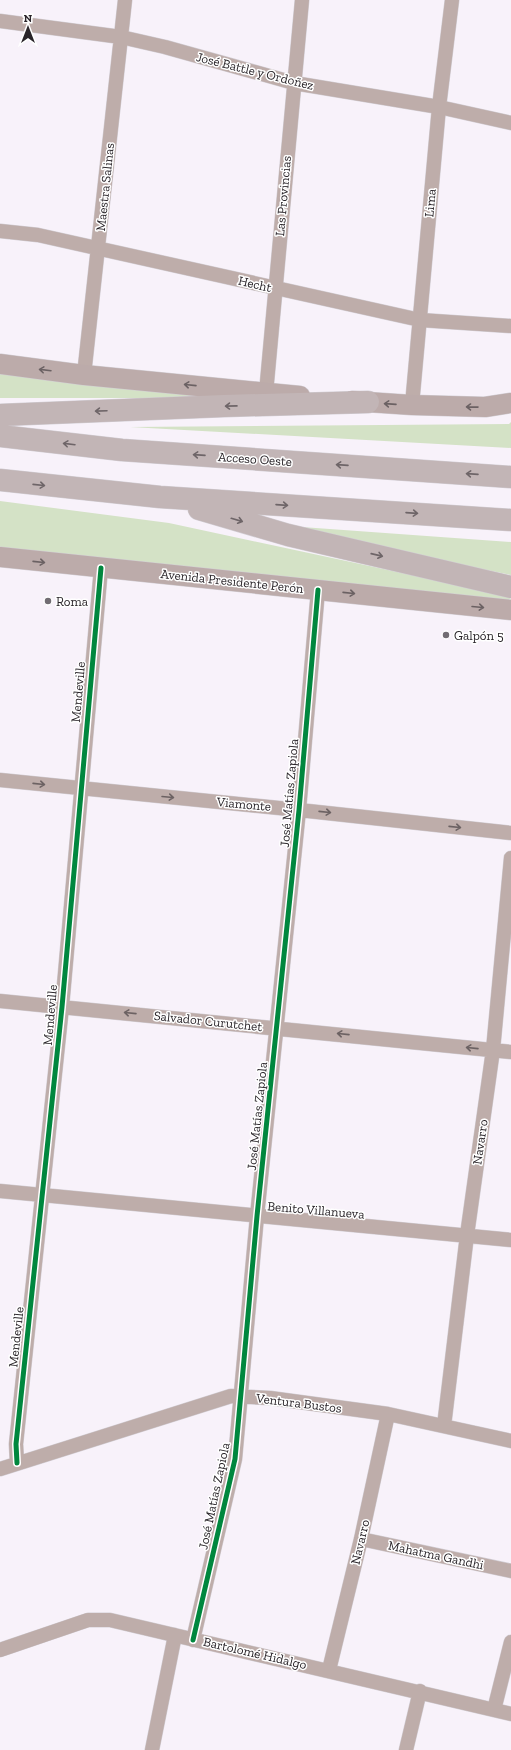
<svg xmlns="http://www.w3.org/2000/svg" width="511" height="1750" viewBox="0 0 511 1750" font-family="'Zilla Slab',serif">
<rect width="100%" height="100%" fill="#f8f2fa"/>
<!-- green -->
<path fill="#d4e2c6" d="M 0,369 L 237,394 L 183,398 L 0,398 Z
M 511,422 L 511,448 L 130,427 L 509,424 Z
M 0,501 L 169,523 L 505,595 L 511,599 L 511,602 L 183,568 L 0,547 Z
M 288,526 L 511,542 L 511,575 L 347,542 Z"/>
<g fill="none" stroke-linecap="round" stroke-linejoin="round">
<!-- street casing -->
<g stroke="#d2ced4" stroke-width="15">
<path id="street" d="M 0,21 L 121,37 L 165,47 L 294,83 L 439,107 L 511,123
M 0,231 L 38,235 L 420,320 L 511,326
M 84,375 L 125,0
M 266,393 L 302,0
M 412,405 L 439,107 L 452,0
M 0,780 L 299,810 L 511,833
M 0,1001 L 511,1052
M 0,1191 L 511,1240
M 444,1426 L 467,1235 L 493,1050 L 511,858
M 17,1463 L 16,1444 L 62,1007 L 101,568
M 0,1469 L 231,1396 L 270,1398 L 388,1414 L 511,1441
M 361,1539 L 511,1571
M 193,1640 L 235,1459 L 257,1216 L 299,810 L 318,590
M 0,1650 L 88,1620 L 110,1620 L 511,1714
M 329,1670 L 361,1539 L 388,1414
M 494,1710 L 511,1642
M 152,1750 L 175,1635
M 406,1750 L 420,1691"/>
</g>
<!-- secondary casing -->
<g stroke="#d2ced4" stroke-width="21">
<path id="secondary" d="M 0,364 L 84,375 L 300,396
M 352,401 L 412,405 L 485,407 L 511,403
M 0,557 L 511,610"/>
</g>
<!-- highway casing -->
<g stroke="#d2ced4" stroke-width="23">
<path id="highway" d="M 0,415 L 224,406 L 368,402
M 0,436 L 122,450 L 511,477
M 0,480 L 160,497 L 511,520
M 199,509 L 288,535 L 511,587"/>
</g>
<!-- street -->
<use href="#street" stroke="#beadaa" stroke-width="14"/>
<!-- secondary -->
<use href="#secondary" stroke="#bcabaa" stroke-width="20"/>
<!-- highway -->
<use href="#highway" stroke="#c2b5b6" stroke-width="22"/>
<!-- cycleway casing -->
<g stroke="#fff" stroke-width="8">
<path id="cycleway" d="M 17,1463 L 16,1444 L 62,1007 L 101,568
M 193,1640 L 235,1459 L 257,1216 L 299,810 L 318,590"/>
</g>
<!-- cycleway -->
<use href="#cycleway" stroke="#00873e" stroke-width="5"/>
</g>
<!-- one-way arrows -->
<defs><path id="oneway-shaft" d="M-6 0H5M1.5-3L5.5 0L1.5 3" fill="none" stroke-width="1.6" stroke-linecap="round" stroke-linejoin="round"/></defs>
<g stroke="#6b6163">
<use href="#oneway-shaft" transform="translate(45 370) rotate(-173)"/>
<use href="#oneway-shaft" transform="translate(190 385) rotate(-174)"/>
<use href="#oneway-shaft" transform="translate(390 404) rotate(-176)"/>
<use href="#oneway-shaft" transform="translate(472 407) rotate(-179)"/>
<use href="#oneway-shaft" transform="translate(39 562) rotate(6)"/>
<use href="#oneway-shaft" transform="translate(349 593) rotate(6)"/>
<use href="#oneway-shaft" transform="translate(478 607) rotate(5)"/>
</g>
<g stroke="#6e6568">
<use href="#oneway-shaft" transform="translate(231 406) rotate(179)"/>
<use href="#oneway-shaft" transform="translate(101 411) rotate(178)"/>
<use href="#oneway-shaft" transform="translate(69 444) rotate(-173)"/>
<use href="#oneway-shaft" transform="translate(199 455) rotate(-176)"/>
<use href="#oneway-shaft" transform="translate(342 465) rotate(-176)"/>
<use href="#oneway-shaft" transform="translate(472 474) rotate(-176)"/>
<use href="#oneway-shaft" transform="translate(39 485) rotate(6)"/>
<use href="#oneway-shaft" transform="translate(282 505) rotate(4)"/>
<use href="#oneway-shaft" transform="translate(412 513) rotate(4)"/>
<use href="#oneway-shaft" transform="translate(237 520) rotate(16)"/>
<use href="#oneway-shaft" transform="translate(377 555) rotate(13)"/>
</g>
<g stroke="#6c6263">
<use href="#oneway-shaft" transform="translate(39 784) rotate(6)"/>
<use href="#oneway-shaft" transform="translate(168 797) rotate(5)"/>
<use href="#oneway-shaft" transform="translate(325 812) rotate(6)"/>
<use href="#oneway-shaft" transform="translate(455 827) rotate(6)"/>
<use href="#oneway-shaft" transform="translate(130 1013) rotate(-174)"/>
<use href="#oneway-shaft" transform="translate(343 1034) rotate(-174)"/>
<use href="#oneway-shaft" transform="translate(472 1048) rotate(-174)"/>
</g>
<!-- markers -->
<g fill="#716c72" stroke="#fff" stroke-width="1.5">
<circle cx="48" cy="601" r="4"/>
<circle cx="446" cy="635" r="4"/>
</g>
<g text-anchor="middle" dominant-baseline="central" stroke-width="3" stroke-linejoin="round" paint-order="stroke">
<!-- street labels -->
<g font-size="13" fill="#292429" stroke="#fff">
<text transform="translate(255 71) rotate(14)">José Battle y Ordoñez</text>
<text transform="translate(105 187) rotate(-84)">Maestra Salinas</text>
<text transform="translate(283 196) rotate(-85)">Las Provincias</text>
<text transform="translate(430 203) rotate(-85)">Lima</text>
<text transform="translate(255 284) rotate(13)">Hecht</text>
<text transform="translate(255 459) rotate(4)">Acceso Oeste</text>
<text transform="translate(232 581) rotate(6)">Avenida Presidente Perón</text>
<text transform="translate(78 692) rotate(-85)">Mendeville</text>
<text transform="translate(289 793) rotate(-85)">José Matías Zapiola</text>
<text transform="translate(244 804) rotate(5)">Viamonte</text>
<text transform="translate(50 1015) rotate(-85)">Mendeville</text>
<text transform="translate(208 1021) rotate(6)">Salvador Curutchet</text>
<text transform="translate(257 1116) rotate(-84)">José Matías Zapiola</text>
<text transform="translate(480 1142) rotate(-82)">Navarro</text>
<text transform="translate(316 1210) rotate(5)">Benito Villanueva</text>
<text transform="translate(16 1337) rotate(-84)">Mendeville</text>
<text transform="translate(299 1403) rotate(7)">Ventura Bustos</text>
<text transform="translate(214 1496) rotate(-78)">José Matías Zapiola</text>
<text transform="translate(360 1542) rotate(-77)">Navarro</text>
<text transform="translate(436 1555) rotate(12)">Mahatma Gandhi</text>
<text transform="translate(255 1653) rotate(13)">Bartolomé Hidalgo</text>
</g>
<!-- poi labels -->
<g font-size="13" fill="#292429" stroke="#fff" text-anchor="start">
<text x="56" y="601">Roma</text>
<text x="454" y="635">Galpón 5</text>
</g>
</g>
<!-- north arrow -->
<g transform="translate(28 28)" stroke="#ffffff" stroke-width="3" paint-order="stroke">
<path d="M0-3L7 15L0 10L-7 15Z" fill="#292429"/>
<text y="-6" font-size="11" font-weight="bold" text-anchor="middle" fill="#292429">N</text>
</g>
</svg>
